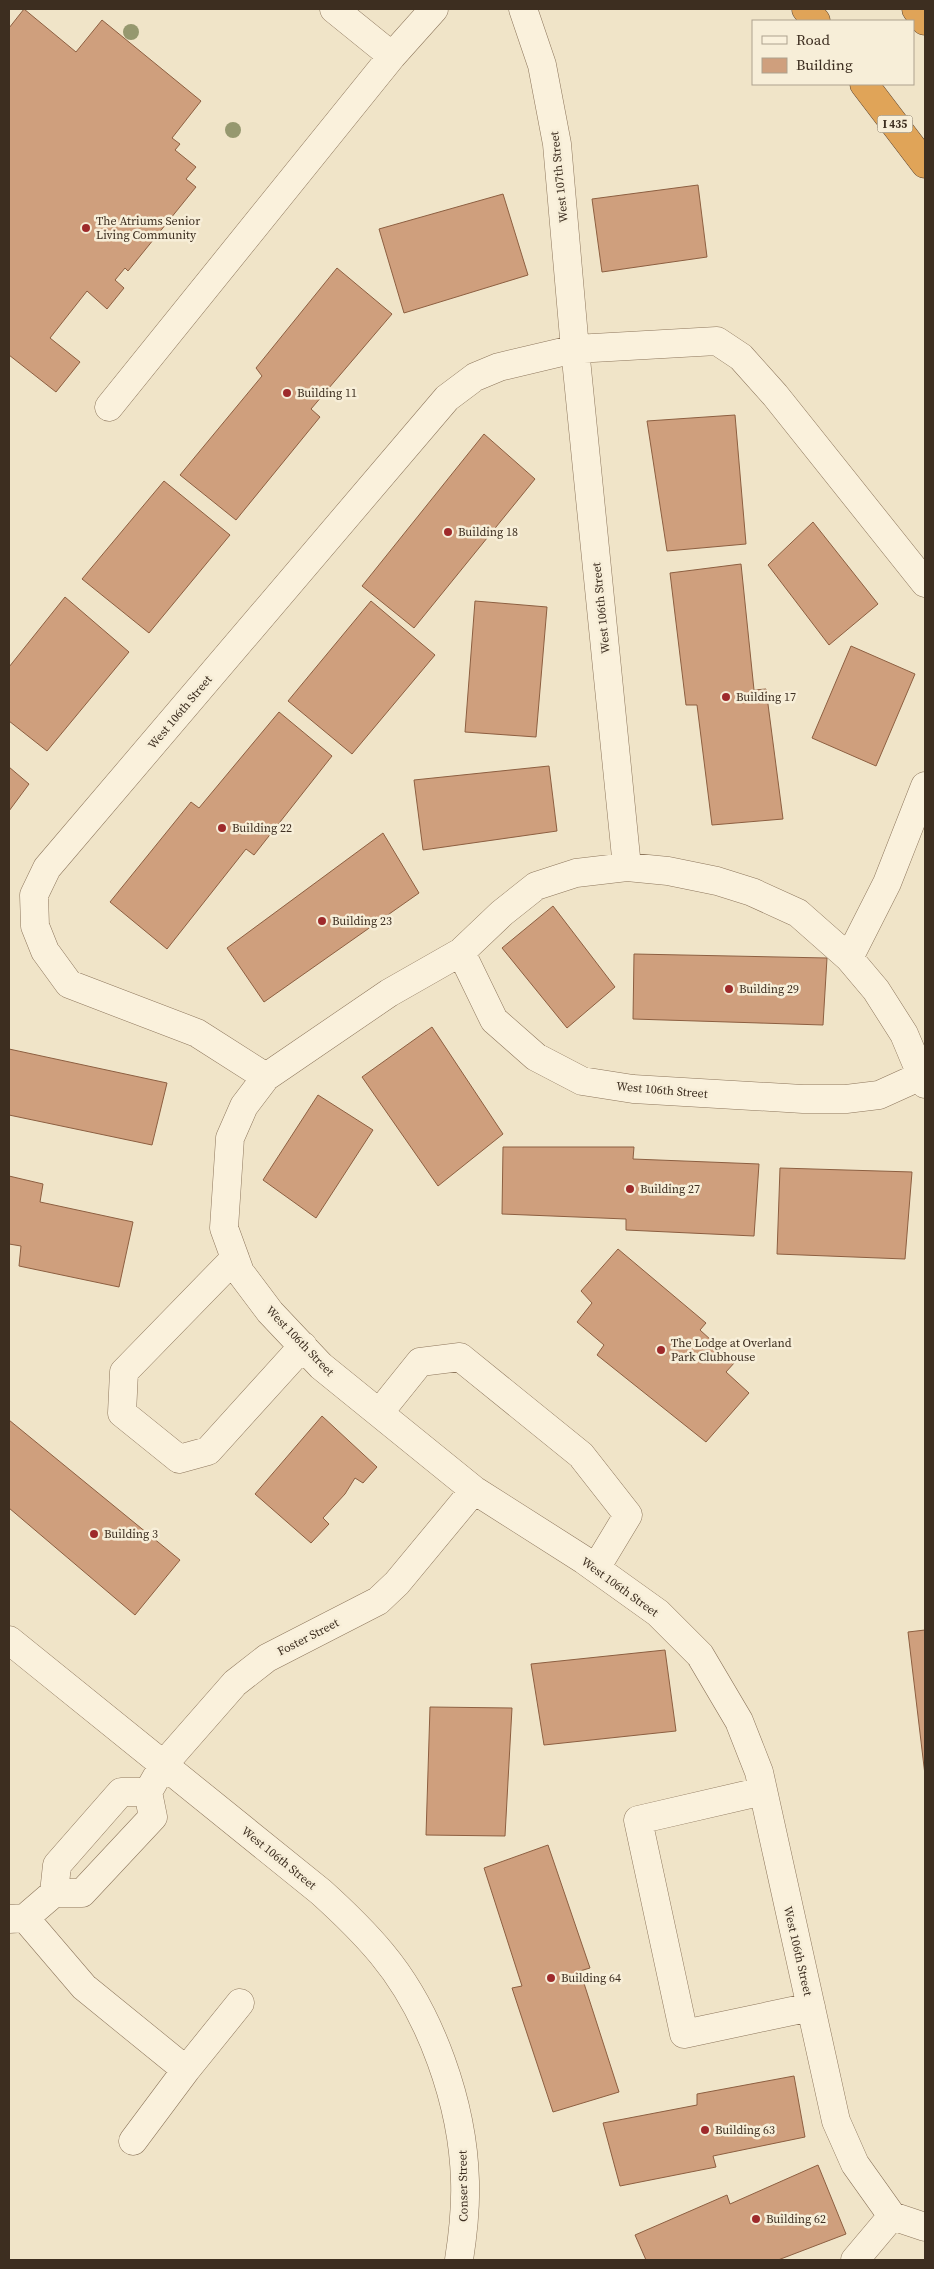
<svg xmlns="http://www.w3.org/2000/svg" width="934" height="2269" viewBox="0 0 934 2269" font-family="'Source Serif 4',serif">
<rect width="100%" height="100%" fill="#f0e4c8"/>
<!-- building -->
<path fill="#cf9f7d" stroke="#8d5f41" d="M 24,9 L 76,52 L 102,20 L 201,101 L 172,138 L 180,144 L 175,150 L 196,167 L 186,179 L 196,187 L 128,271 L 125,268 L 115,280 L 124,288 L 107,309 L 87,291 L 50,338 L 80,362 L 56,392 L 9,355 L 9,28 Z
M 698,185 L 707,257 L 602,272 L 592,199 Z
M 503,194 L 528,275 L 404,313 L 379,229 Z
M 337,268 L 392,314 L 311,409 L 320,417 L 236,520 L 180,475 L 262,376 L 256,368 Z
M 735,415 L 746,544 L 667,551 L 647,421 Z
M 484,434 L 535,479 L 414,628 L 362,586 Z
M 164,481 L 230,535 L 149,633 L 82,579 Z
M 813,522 L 878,604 L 829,645 L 768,565 Z
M 741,564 L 754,690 L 766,689 L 783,819 L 712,825 L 697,705 L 686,705 L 670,573 Z
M 65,597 L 129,652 L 47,751 L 9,721 L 9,667 Z
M 371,601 L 435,655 L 352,754 L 288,701 Z
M 475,601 L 547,607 L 536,737 L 465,732 Z
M 851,646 L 915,674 L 876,766 L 812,738 Z
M 279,712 L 332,756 L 254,855 L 246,849 L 167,949 L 110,902 L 191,802 L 199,808 Z
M 549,766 L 557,831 L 423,850 L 414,780 Z
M 9,767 L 29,784 L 9,811 Z
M 383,833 L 419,893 L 264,1002 L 227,948 Z
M 553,906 L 615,987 L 567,1028 L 502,948 Z
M 634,954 L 827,958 L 823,1025 L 633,1019 Z
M 432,1027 L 503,1134 L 438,1186 L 362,1077 Z
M 9,1049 L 167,1083 L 152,1145 L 9,1115 Z
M 318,1095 L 373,1130 L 316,1218 L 263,1180 Z
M 503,1147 L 634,1147 L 633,1159 L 759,1164 L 754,1236 L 626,1230 L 626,1219 L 502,1214 Z
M 780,1168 L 912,1172 L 905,1259 L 777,1254 Z
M 9,1176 L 43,1184 L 40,1202 L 133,1222 L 119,1287 L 19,1266 L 21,1246 L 9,1244 Z
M 618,1249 L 706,1323 L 700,1330 L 735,1362 L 726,1372 L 749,1393 L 706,1442 L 597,1355 L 604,1345 L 577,1322 L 592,1303 L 581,1291 Z
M 322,1416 L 377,1467 L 363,1483 L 355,1478 L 345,1494 L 323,1518 L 329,1524 L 311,1543 L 255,1494 Z
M 9,1420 L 180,1560 L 135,1615 L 9,1508 Z
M 925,1630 L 925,1775 L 908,1632 Z
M 665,1650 L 676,1731 L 544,1745 L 531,1664 Z
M 430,1707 L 512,1708 L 505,1836 L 426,1835 Z
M 548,1845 L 590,1968 L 580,1971 L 619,2092 L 553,2112 L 512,1988 L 522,1986 L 484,1868 Z
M 794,2076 L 805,2137 L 713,2156 L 716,2167 L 620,2186 L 603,2123 L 697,2105 L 697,2094 Z
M 818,2165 L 846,2234 L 778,2260 L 646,2260 L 635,2235 L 727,2195 L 730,2204 Z"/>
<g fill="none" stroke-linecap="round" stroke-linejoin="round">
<!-- minor casing -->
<g stroke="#8d765c" stroke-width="29">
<path id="minor" d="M 334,9 L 392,56
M 523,9 L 542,65 L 557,144 L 575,349 L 627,867
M 109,407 L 392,56 L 434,9
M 461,952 L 494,1020 L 536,1057 L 582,1081 L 633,1089 L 803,1099 L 846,1099 L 879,1095 L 921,1076
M 849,958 L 887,883 L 925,786
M 266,1077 L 197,1033 L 69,984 L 45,951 L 35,926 L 34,895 L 47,868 L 447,398 L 475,377 L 499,367 L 575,349 L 717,341 L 741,357 L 775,395 L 925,583
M 925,1084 L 904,1034 L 876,990 L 849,958 L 798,913 L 752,892 L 717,881 L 668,871 L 627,867 L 576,873 L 536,886 L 502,913 L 461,952 L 389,993 L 266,1077 L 244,1106 L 230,1138 L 224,1228 L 240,1272 L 270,1312 L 321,1366 L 474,1490 L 584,1560 L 658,1613 L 700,1655 L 739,1721 L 759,1772 L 836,2121 L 855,2164 L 892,2216 L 925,2227
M 235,1258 L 124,1372 L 122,1413 L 179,1459 L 208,1451 L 303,1346
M 379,1413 L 420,1362 L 460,1357 L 581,1455 L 628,1515 L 596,1568
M 9,1640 L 321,1892 C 342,1911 363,1931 382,1954 C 431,2013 463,2104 465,2181 C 466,2208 463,2234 459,2260
M 763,1791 L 638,1820 L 684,2034 L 811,2007
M 54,1893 L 57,1865 L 121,1792 L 148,1792
M 25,1918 L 84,1987 L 186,2070 L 133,2141
M 9,1919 L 25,1918 L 54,1893 L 82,1893 L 153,1817 L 148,1792 L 164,1764 L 235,1683 L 267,1658 L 378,1601 L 397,1583 L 474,1490
M 186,2070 L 240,2003
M 855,2260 L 892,2216"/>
</g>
<!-- highway casing -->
<g stroke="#5b4430" stroke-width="29">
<path id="highway" d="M 806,9 L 816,21
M 916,9 L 925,21
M 864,84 L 925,164"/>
</g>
<!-- minor -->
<use href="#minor" stroke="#faf1dc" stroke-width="28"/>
<!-- highway -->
<use href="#highway" stroke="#e0a458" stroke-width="28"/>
</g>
<!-- trees -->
<g fill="#96986f">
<circle cx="131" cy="32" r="8"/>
<circle cx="233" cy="130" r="8"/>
</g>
<!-- markers -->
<g fill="#9e2a2b" stroke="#f7eed8" stroke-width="2">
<circle cx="86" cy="228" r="5"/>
<circle cx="287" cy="393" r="5"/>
<circle cx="448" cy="532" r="5"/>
<circle cx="726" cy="697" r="5"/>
<circle cx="222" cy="828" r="5"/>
<circle cx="322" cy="921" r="5"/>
<circle cx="729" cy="989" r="5"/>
<circle cx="630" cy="1189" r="5"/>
<circle cx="661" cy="1350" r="5"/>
<circle cx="94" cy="1534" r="5"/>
<circle cx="551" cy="1978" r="5"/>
<circle cx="705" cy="2130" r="5"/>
<circle cx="756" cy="2219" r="5"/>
</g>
<g text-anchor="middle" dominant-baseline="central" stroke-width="5" stroke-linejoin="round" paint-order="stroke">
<!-- shield labels -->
<rect fill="#f7eed8" stroke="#756857" stroke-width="1" x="877.5" y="115.5" width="35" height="17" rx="4"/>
<g font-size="11" font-weight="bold" fill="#3d2e20">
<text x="895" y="124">I 435</text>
</g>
<!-- street labels -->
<g font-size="12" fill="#3d2e20" stroke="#f7eed8">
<text transform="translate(559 177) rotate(-96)">West 107th Street</text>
<text transform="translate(601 608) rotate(-96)">West 106th Street</text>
<text transform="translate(180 712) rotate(-50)">West 106th Street</text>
<text transform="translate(662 1090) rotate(5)">West 106th Street</text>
<text transform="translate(300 1341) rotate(46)">West 106th Street</text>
<text transform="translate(620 1587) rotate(36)">West 106th Street</text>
<text transform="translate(308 1637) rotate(-27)">Foster Street</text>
<text transform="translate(279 1858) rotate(39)">West 106th Street</text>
<text transform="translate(798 1951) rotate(77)">West 106th Street</text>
<text transform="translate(463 2186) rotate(-91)">Conser Street</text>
</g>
<!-- poi labels -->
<g font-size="12" fill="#3d2e20" stroke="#f7eed8" text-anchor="start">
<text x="96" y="221">The Atriums Senior<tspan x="96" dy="14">Living Community</tspan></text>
<text x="297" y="393">Building 11</text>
<text x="458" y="532">Building 18</text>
<text x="736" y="697">Building 17</text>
<text x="232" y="828">Building 22</text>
<text x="332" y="921">Building 23</text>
<text x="739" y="989">Building 29</text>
<text x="640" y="1189">Building 27</text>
<text x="671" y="1343">The Lodge at Overland<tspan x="671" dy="14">Park Clubhouse</tspan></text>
<text x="104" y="1534">Building 3</text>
<text x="561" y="1978">Building 64</text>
<text x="715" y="2130">Building 63</text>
<text x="766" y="2219">Building 62</text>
</g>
</g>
<!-- border -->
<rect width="934" height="2269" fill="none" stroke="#3d2e20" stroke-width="20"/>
<!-- legend -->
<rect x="752" y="20" width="162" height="65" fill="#f7eed8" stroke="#ada18e"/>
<rect x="762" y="36" width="25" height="8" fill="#faf1dc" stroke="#ada18e"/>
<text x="796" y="45" font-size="15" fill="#3d2e20">Road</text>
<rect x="762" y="58" width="25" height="15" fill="#cf9f7d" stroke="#ada18e"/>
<text x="796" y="70" font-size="15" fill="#3d2e20">Building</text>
</svg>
